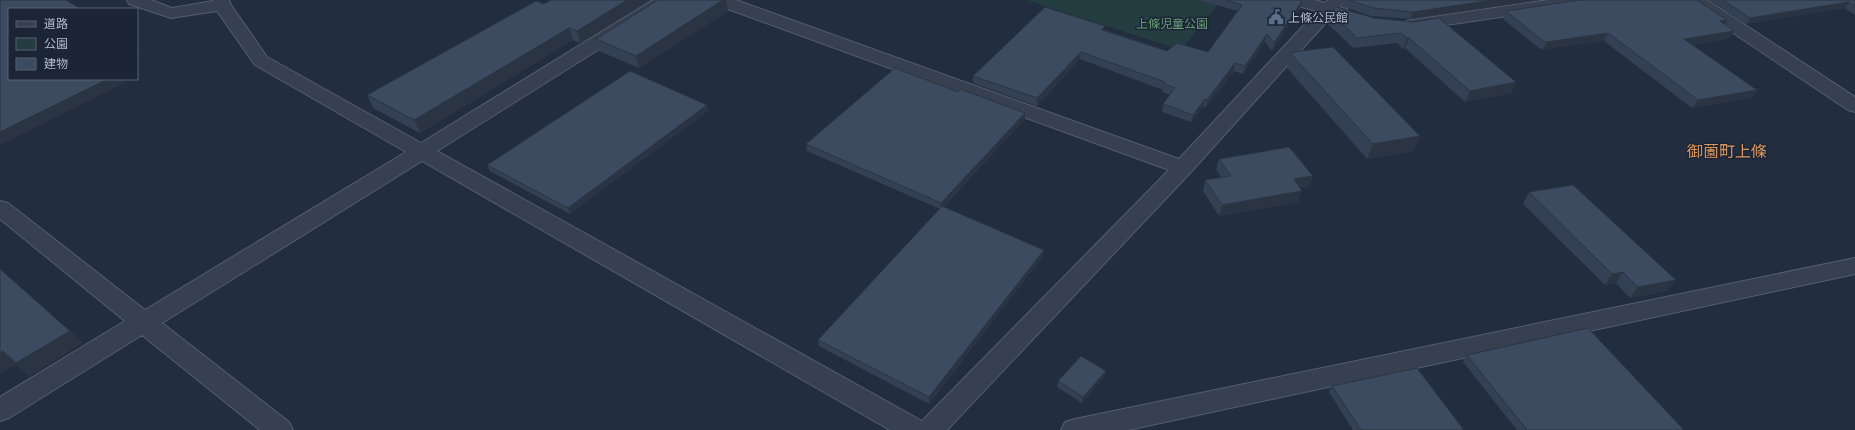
<svg xmlns="http://www.w3.org/2000/svg" width="1855" height="430" viewBox="0 0 1855 430" font-family="Manrope,'Noto Sans JP',sans-serif">
<rect width="100%" height="100%" fill="#222e40"/>
<!-- green -->
<path fill="#243d41" d="M 1027,0 L 1221,0 L 1181,50 Z"/>
<g fill="none" stroke-linecap="round" stroke-linejoin="round">
<!-- minor casing -->
<g stroke="#545e6e" stroke-width="2">
<path id="minor" d="M 127,0 L 151,0 L 172,8 L 213,1 L 213,0 L 229,0 L 231,5 L 267,57 L 421,143 L 653,0 L 673,0 L 671,4 L 437,151 L 922,421 L 1169,170 L 714,4 L 712,0 L 736,0 L 1179,159 L 1317,11 L 1290,4 L 1288,0 L 1315,0 L 1325,3 L 1328,0 L 1345,0 L 1340,7 L 1347,9 L 1350,13 L 1347,17 L 1341,18 L 1332,16 L 1190,173 L 947,430 L 890,430 L 422,161 L 162,323 L 289,422 L 293,430 L 260,430 L 142,335 L 9,418 L 0,421 L 0,397 L 125,321 L 0,219 L 0,201 L 8,203 L 145,310 L 406,152 L 255,65 L 217,11 L 171,18 L 129,4 Z
M 1548,0 L 1591,0 L 1589,4 L 1583,5 L 1412,30 L 1406,29 L 1403,25 L 1406,21 L 1412,20 Z
M 1688,0 L 1707,0 L 1855,97 L 1855,112 L 1848,110 L 1690,4 Z
M 1855,258 L 1855,274 L 1128,430 L 1061,430 L 1065,422 L 1075,419 Z"/>
</g>
<!-- minor -->
<use href="#minor" fill="#364050" fill-rule="evenodd"/>
</g>
<!-- wall -->
<path fill="#344053" d="M 650,0 L 580,43 L 573,40 L 420,133 L 373,108 L 367,95 L 544,4 Z
M 658,0 L 726,0 L 728,11 L 639,68 L 599,51 L 596,39 Z
M 1198,0 L 1299,0 L 1302,1 L 1300,8 L 1272,51 L 1265,42 L 1243,74 L 1234,71 L 1206,107 L 1203,107 L 1191,122 L 1162,112 L 1163,104 L 1170,95 L 1162,92 L 1163,90 L 1080,59 L 1037,106 L 973,83 L 973,76 L 1105,30 L 1167,51 L 1208,52 L 1238,11 Z
M 1344,0 L 1539,0 L 1410,19 L 1371,16 L 1342,6 Z
M 1710,0 L 1855,0 L 1855,15 L 1845,8 L 1746,24 Z
M 1506,11 L 1727,20 L 1725,25 L 1734,31 L 1729,38 L 1692,45 L 1757,90 L 1751,98 L 1692,108 L 1604,41 L 1543,49 L 1539,48 L 1503,19 Z
M 1331,13 L 1374,18 L 1516,82 L 1511,93 L 1465,102 L 1405,48 L 1403,49 L 1397,43 L 1353,48 L 1327,23 Z
M 1291,54 L 1420,136 L 1414,151 L 1367,159 L 1287,68 Z
M 707,105 L 708,111 L 570,214 L 490,171 L 487,165 Z
M 1025,119 L 943,207 L 1044,250 L 1043,256 L 929,404 L 819,346 L 818,340 L 940,209 L 807,151 L 806,144 Z
M 1219,159 L 1309,187 L 1300,188 L 1298,202 L 1219,216 L 1203,191 L 1205,180 L 1221,177 L 1216,170 Z
M 1529,192 L 1667,291 L 1630,298 L 1616,283 L 1605,285 L 1523,204 Z
M 0,269 L 70,331 L 82,343 L 29,376 L 16,364 L 0,374 Z
M 1467,355 L 1684,430 L 1517,430 L 1463,362 Z
M 1104,377 L 1082,403 L 1057,387 L 1058,381 Z
M 1332,386 L 1464,430 L 1353,430 L 1329,392 Z"/>
<!-- shaded-wall -->
<path fill="#2b3443" d="M 627,0 L 650,0 L 580,43 L 577,31 Z
M 723,0 L 726,0 L 728,11 L 639,68 L 636,56 Z
M 1493,0 L 1539,0 L 1410,19 L 1413,12 Z
M 1302,1 L 1300,8 L 1272,51 L 1274,43 Z
M 1849,2 L 1845,8 L 1746,24 L 1750,18 Z
M 1727,20 L 1723,28 L 1720,21 Z
M 569,28 L 573,40 L 420,133 L 414,120 Z
M 1734,31 L 1729,38 L 1679,47 L 1684,39 Z
M 1608,33 L 1604,41 L 1543,49 L 1547,42 Z
M 1267,34 L 1265,42 L 1243,74 L 1245,66 Z
M 1407,38 L 1409,38 L 1405,48 L 1403,49 Z
M 137,48 L 140,52 L 137,54 Z
M 1081,52 L 1080,59 L 1037,106 L 1037,98 Z
M 1235,63 L 1234,71 L 1206,107 L 1207,100 Z
M 108,79 L 123,79 L 125,83 L 0,145 L 0,132 Z
M 1516,82 L 1511,93 L 1465,102 L 1470,91 Z
M 1757,90 L 1751,98 L 1692,108 L 1698,100 Z
M 1205,99 L 1203,107 L 1191,122 L 1193,115 Z
M 707,105 L 708,111 L 570,214 L 568,208 Z
M 1025,113 L 1025,119 L 940,209 L 941,203 Z
M 1420,136 L 1414,151 L 1367,159 L 1373,144 Z
M 1313,176 L 1309,187 L 1290,190 L 1294,179 Z
M 1302,191 L 1298,202 L 1219,216 L 1222,205 Z
M 1044,250 L 1043,256 L 929,404 L 929,397 Z
M 1623,272 L 1616,283 L 1605,285 L 1612,274 Z
M 1676,280 L 1667,291 L 1630,298 L 1638,287 Z
M 70,331 L 82,343 L 29,376 L 16,363 Z
M 3,351 L 16,364 L 0,374 L 0,353 Z
M 1106,371 L 1104,377 L 1082,403 L 1083,397 Z"/>
<!-- building -->
<path fill="#3d4b60" stroke="#2b3443" d="M 0,0 L 66,0 L 81,9 L 9,9 L 9,79 L 108,79 L 0,132 Z
M 551,0 L 627,0 L 577,31 L 569,28 L 414,120 L 367,95 L 536,1 L 544,4 Z
M 658,0 L 723,0 L 636,56 L 596,39 Z
M 1226,0 L 1299,0 L 1302,1 L 1274,43 L 1267,34 L 1245,66 L 1235,63 L 1207,100 L 1205,99 L 1193,115 L 1163,104 L 1175,88 L 1164,84 L 1165,82 L 1081,52 L 1037,98 L 973,76 L 1045,7 L 1105,26 L 1102,30 L 1167,51 L 1177,43 L 1208,52 L 1242,5 Z
M 1348,0 L 1493,0 L 1413,12 L 1374,8 Z
M 1580,0 L 1697,0 L 1727,20 L 1720,21 L 1734,31 L 1684,39 L 1757,90 L 1698,100 L 1608,33 L 1547,42 L 1543,41 L 1506,11 Z
M 1723,0 L 1855,0 L 1855,6 L 1849,2 L 1750,18 Z
M 1336,7 L 1374,18 L 1414,22 L 1439,18 L 1516,82 L 1470,91 L 1409,38 L 1407,38 L 1401,33 L 1357,38 L 1331,13 Z
M 1333,47 L 1420,136 L 1373,144 L 1291,54 L 1293,52 Z
M 895,68 L 958,92 L 960,89 L 1025,113 L 941,203 L 806,144 Z
M 630,71 L 707,105 L 568,208 L 487,165 Z
M 1289,147 L 1313,176 L 1294,179 L 1302,191 L 1222,205 L 1205,180 L 1231,176 L 1219,159 Z
M 1573,185 L 1676,280 L 1638,287 L 1623,272 L 1612,274 L 1529,192 Z
M 942,206 L 1044,250 L 929,397 L 818,340 Z
M 0,269 L 70,331 L 16,363 L 3,351 L 0,353 Z
M 1588,328 L 1684,430 L 1527,430 L 1467,355 Z
M 1081,356 L 1106,371 L 1083,397 L 1058,381 Z
M 1417,368 L 1464,430 L 1361,430 L 1332,386 Z"/>
<!-- icons -->
<defs>
<g id="civic-bare" transform="scale(1.2)"><path d="M-.6-6.5H3V-4.5H.6V-3L4-1V1h2V6H-6V1h2V-1L-.6-3ZM-1.2 2.5V6h2.4V2.5Z" fill="#5c6f8a" stroke="#1b2535" stroke-width="2.5" paint-order="stroke"/></g>
</defs>
<g fill-rule="evenodd">
<use href="#civic-bare" x="1276" y="17"/>
</g>
<g text-anchor="middle" dominant-baseline="central" stroke-width="3" stroke-linejoin="round" paint-order="stroke">
<!-- far-poi labels -->
<g font-size="12" fill="#b2bbcb" stroke="#1b2535" text-anchor="start">
<text x="1288" y="17">上條公民館</text>
</g>
<!-- far-park labels -->
<g font-size="12" fill="#679e75" stroke="#1b2535">
<text x="1172" y="23">上條児童公園</text>
</g>
<!-- quarter labels -->
<g font-size="16" fill="#de975a" stroke="#1b2535">
<text x="1727" y="151">御薗町上條</text>
</g>
</g>
<!-- legend -->
<rect x="8" y="8" width="130" height="72" fill="#1b2535" stroke="#576171"/>
<rect x="16" y="21" width="20" height="6" fill="#364050" stroke="#576171"/>
<text x="44" y="28" font-size="12" fill="#b2bbcb">道路</text>
<rect x="16" y="38" width="20" height="12" fill="#243d41" stroke="#576171"/>
<text x="44" y="48" font-size="12" fill="#b2bbcb">公園</text>
<rect x="16" y="58" width="20" height="12" fill="#3d4b60" stroke="#576171"/>
<text x="44" y="68" font-size="12" fill="#b2bbcb">建物</text>
</svg>
